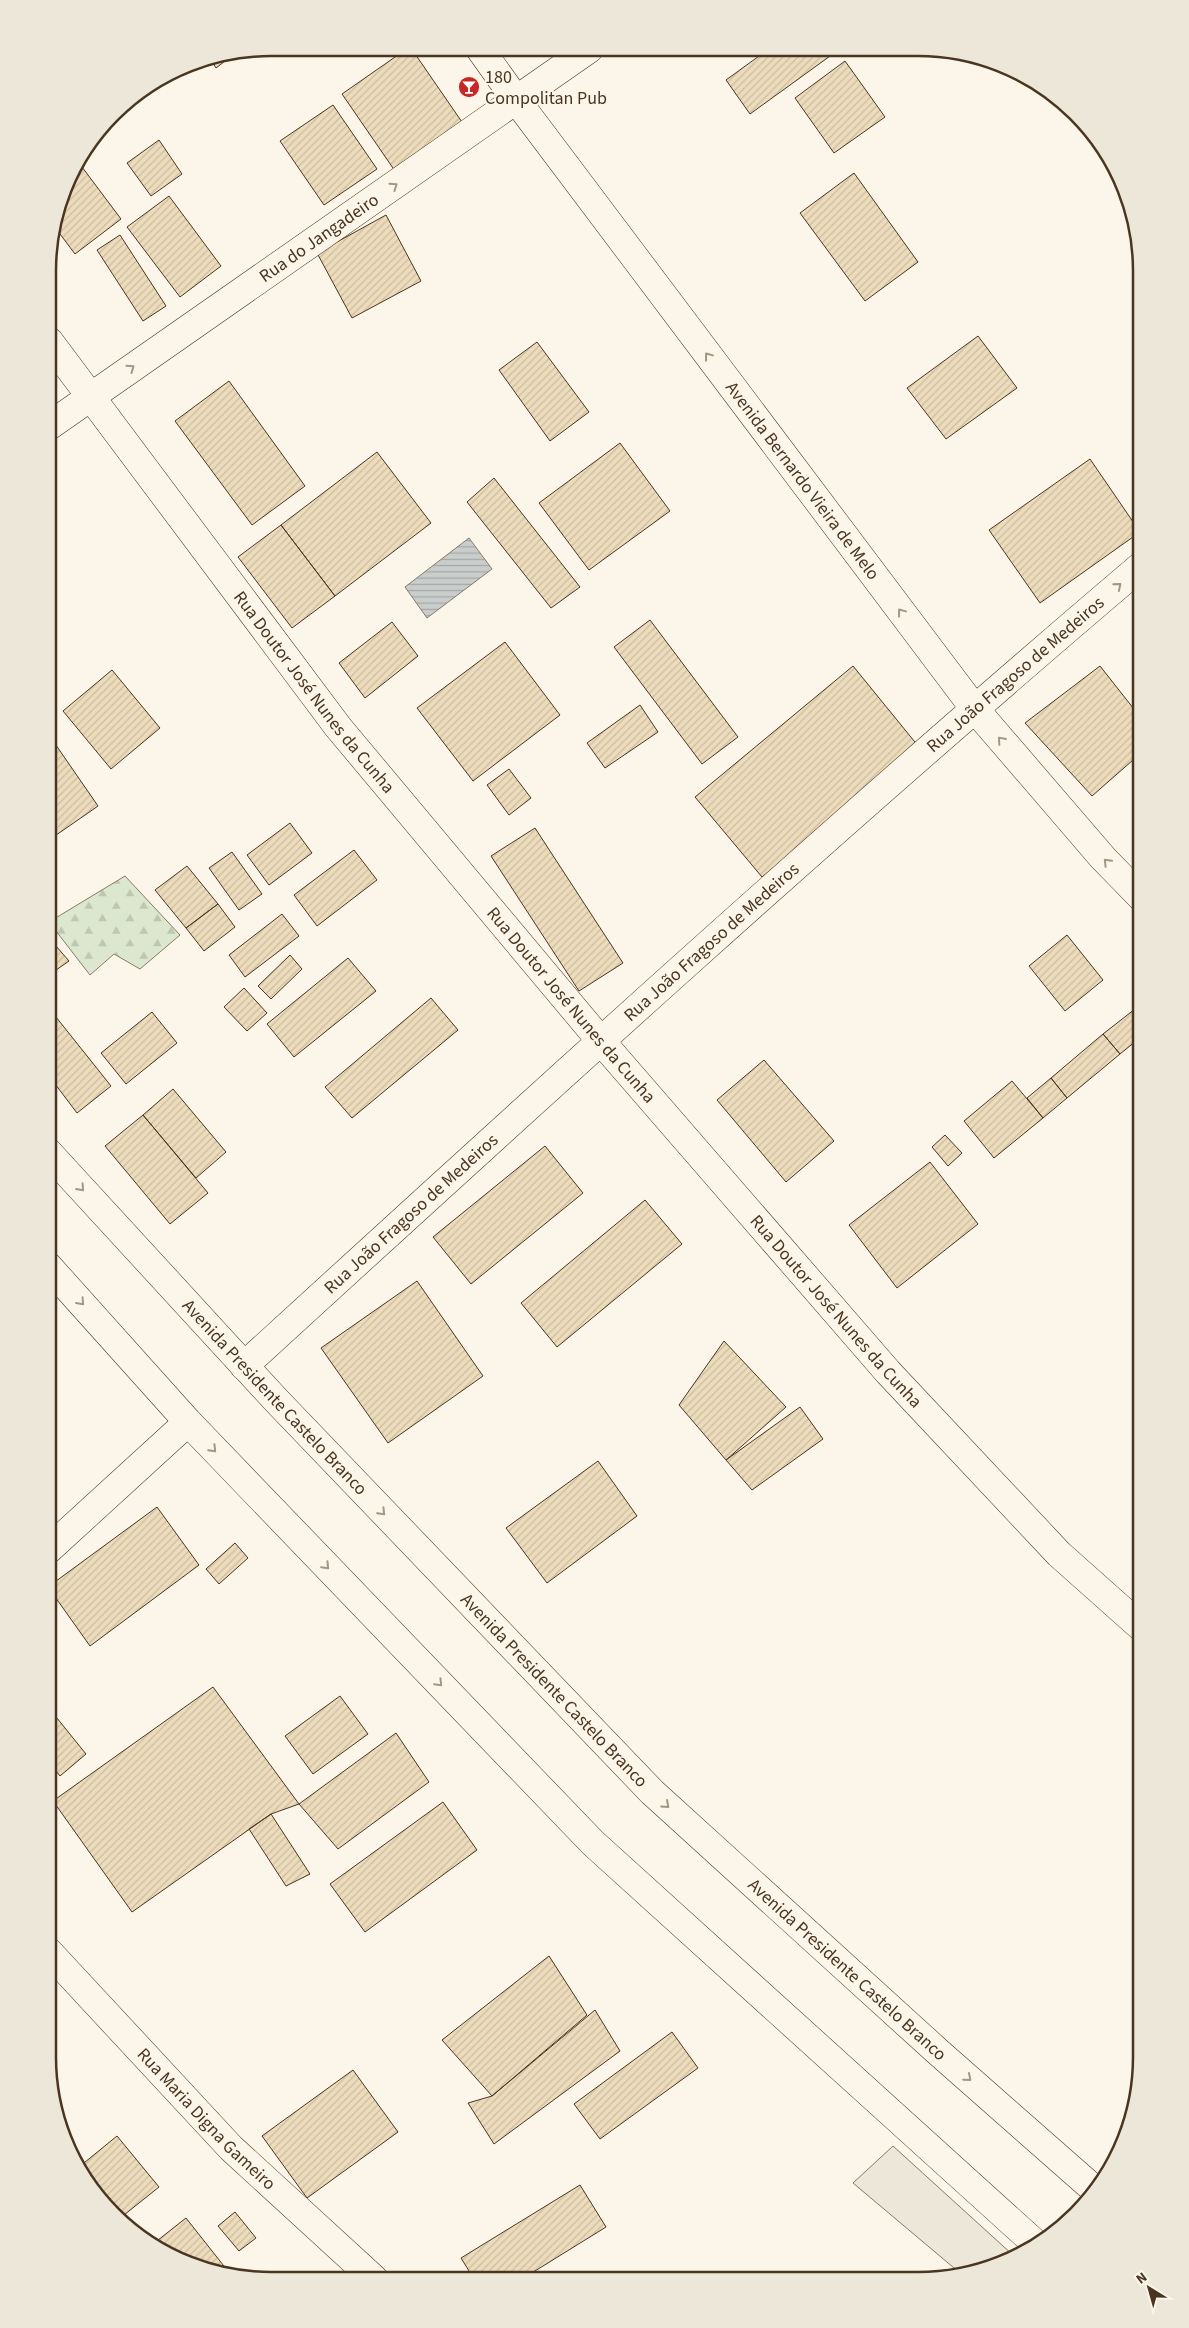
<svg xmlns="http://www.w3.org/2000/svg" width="1189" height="2328" viewBox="0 0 1189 2328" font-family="'Source Sans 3',sans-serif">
<defs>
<pattern id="forest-firs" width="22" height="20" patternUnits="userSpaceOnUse" patternTransform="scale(1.25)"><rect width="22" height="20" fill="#dce7d0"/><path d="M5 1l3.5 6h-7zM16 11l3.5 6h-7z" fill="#bec7b2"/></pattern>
<pattern id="water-rules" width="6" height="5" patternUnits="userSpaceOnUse" patternTransform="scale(1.25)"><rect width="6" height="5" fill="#c9cecd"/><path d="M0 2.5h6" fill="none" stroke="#a5a8a6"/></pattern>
<pattern id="building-hatch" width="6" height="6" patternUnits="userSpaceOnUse" patternTransform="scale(1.25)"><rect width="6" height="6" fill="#ecdcbc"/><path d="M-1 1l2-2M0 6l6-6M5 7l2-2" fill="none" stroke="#ccbda1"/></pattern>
</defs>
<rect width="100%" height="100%" fill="#fbf6e9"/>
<!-- forest -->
<path fill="url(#forest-firs)" stroke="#887966" d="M 125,876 L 180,935 L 140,969 L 114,954 L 90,975 L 49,922 Z"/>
<!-- parking -->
<path fill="#ede7d9" stroke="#887966" d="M 893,2146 L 1014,2256 L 989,2269 L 960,2273 L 853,2183 Z"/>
<!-- water -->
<path fill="url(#water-rules)" stroke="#887966" d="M 469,538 L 492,569 L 427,618 L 405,587 Z"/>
<!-- building -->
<path fill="url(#building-hatch)" stroke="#4a3520" d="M 408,48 L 411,48 L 464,125 L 395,171 L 342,94 Z
M 766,51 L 837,51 L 750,114 L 726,80 Z
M 233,55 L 216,68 L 211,60 Z
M 845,61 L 885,117 L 834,153 L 795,98 Z
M 333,105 L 377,169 L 324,205 L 280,141 Z
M 159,140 L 182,174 L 151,196 L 127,163 Z
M 82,167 L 121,219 L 75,254 L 54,226 L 69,177 Z
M 854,173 L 918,262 L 865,301 L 800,213 Z
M 169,196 L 221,266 L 180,297 L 127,227 Z
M 386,215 L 421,281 L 352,318 L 317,253 Z
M 120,235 L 166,306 L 143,321 L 97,250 Z
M 978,336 L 1017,388 L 946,439 L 907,388 Z
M 537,342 L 589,412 L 550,441 L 499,370 Z
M 229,381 L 305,486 L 252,525 L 175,421 Z
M 620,443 L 670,511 L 589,570 L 539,503 Z
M 377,452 L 431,523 L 335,596 L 281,525 Z
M 1090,459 L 1140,532 L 1040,603 L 989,530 Z
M 494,478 L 580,587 L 551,608 L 467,502 Z
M 281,525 L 335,596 L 292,628 L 238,557 Z
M 650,620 L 738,737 L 702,764 L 614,647 Z
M 392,622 L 418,656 L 365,698 L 339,663 Z
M 505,642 L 560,715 L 473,781 L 417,708 Z
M 853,666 L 919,747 L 762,877 L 695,797 Z
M 1100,666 L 1141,718 L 1141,753 L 1092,796 L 1025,723 Z
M 112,670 L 160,728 L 111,769 L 63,711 Z
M 640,705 L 658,732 L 605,768 L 587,743 Z
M 49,735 L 98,806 L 49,840 Z
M 509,769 L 531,798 L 509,815 L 487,785 Z
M 290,823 L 312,853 L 269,885 L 247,855 Z
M 535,828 L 623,963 L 579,991 L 491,856 Z
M 354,850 L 377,880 L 317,926 L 294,895 Z
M 232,852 L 262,894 L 239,910 L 209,868 Z
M 187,866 L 218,904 L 186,928 L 155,890 Z
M 218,904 L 235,927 L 204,951 L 186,928 Z
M 282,914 L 299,936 L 245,977 L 229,955 Z
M 1067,935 L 1103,980 L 1065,1011 L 1029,966 Z
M 49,938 L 69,961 L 49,975 Z
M 290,955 L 302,969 L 271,999 L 258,986 Z
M 348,958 L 376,991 L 294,1057 L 267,1024 Z
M 244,988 L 267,1013 L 247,1031 L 224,1007 Z
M 431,998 L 458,1030 L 352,1118 L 325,1087 Z
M 1135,1009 L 1141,1016 L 1141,1037 L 1120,1054 L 1103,1034 Z
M 52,1012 L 111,1086 L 77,1113 L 49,1076 L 49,1015 Z
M 152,1012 L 177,1043 L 126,1084 L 101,1053 Z
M 1103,1034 L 1120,1054 L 1067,1098 L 1051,1078 Z
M 764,1060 L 834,1141 L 786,1182 L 717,1100 Z
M 1051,1078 L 1067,1098 L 1043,1118 L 1027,1098 Z
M 1012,1081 L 1043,1118 L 994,1158 L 964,1121 Z
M 173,1089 L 226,1152 L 196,1178 L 143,1115 Z
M 143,1115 L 208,1193 L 170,1224 L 105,1146 Z
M 945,1135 L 962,1153 L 948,1166 L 932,1147 Z
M 545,1146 L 583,1193 L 471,1284 L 433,1237 Z
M 930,1162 L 978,1224 L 897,1288 L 849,1225 Z
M 645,1200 L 682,1244 L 557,1347 L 521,1303 Z
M 417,1281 L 483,1376 L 388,1443 L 321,1348 Z
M 724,1341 L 786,1407 L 726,1460 L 679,1405 Z
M 800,1407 L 823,1439 L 752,1490 L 726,1460 Z
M 598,1461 L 637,1516 L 547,1583 L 506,1528 Z
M 157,1507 L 199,1565 L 90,1646 L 48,1587 Z
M 235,1543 L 248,1558 L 219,1584 L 206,1569 Z
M 213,1687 L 299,1804 L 271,1814 L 132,1912 L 53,1801 Z
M 340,1696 L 368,1734 L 313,1774 L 285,1736 Z
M 48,1707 L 86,1754 L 60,1776 L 48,1761 Z
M 396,1733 L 429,1782 L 338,1849 L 299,1804 Z
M 443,1802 L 477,1850 L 365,1932 L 330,1884 Z
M 271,1814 L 310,1874 L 286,1886 L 249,1829 Z
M 549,1956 L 587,2015 L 492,2096 L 442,2040 Z
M 595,2010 L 620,2051 L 494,2144 L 468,2103 L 492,2096 Z
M 672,2032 L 698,2068 L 600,2139 L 574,2104 Z
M 353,2070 L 398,2132 L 307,2198 L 262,2136 Z
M 117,2136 L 159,2187 L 119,2219 L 85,2181 L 79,2167 Z
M 580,2185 L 606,2227 L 522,2279 L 474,2279 L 461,2258 Z
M 235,2212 L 256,2238 L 239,2251 L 218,2226 Z
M 186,2218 L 231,2275 L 173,2258 L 153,2244 Z"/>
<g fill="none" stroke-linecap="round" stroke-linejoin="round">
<!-- minor casing -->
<g stroke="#4a3520" stroke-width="29">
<g id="minor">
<path id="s1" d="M 49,341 L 338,727 L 600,1040 L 888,1372 L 1059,1554 L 1141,1627"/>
<path id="s2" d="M 49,426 L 589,49"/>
<path id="s3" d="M 244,1366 C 540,1095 836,825 1141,566"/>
<path d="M 48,1550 L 188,1422"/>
<path id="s4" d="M 48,1951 L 231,2148 L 374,2279"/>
</g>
</g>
<!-- major casing -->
<g stroke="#4a3520" stroke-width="29">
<g id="major">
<path id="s5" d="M 480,49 L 517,101 L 974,708 L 1103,858 L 1141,897"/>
<path id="s6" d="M 48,1152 L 275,1399 L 652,1792 L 937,2051 L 1096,2191"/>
<path d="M 48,1266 L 188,1422 L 593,1843 L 1037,2245"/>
</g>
</g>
<!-- minor -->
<use href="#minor" stroke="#fbf6e9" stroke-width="28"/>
<!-- major -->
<use href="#major" stroke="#fbf6e9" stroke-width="28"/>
</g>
<!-- one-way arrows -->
<defs><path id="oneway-chevron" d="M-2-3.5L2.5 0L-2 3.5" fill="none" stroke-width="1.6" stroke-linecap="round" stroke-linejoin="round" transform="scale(1.25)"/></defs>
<g stroke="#a29684">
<use href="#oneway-chevron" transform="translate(394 186) rotate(-35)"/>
<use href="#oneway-chevron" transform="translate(708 356) rotate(-127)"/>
<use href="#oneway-chevron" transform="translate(131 368) rotate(-35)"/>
<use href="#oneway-chevron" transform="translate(1118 586) rotate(-40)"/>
<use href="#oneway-chevron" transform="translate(901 612) rotate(-127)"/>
<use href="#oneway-chevron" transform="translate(1001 740) rotate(-131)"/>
<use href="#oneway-chevron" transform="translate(1107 862) rotate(-134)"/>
<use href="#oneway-chevron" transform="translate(81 1188) rotate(48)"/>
<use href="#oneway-chevron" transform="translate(81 1302) rotate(48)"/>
<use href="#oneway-chevron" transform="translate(213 1449) rotate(46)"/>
<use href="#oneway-chevron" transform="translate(382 1512) rotate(46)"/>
<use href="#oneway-chevron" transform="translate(326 1566) rotate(46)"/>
<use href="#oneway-chevron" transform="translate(439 1683) rotate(46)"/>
<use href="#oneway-chevron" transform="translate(666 1805) rotate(42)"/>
<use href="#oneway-chevron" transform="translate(968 2078) rotate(41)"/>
</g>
<!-- icons -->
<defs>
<g id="bar-disc" transform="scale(1.125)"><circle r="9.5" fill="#c62828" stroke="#fbf6e9"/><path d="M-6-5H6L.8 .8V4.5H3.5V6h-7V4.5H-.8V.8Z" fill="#fff"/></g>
</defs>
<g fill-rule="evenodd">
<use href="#bar-disc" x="469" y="87"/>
</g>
<g text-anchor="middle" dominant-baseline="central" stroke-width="4" stroke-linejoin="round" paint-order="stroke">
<!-- poi labels -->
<g font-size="18" fill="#4a3520" stroke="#fbf6e9" text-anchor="start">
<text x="485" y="77">180<tspan x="485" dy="21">Compolitan Pub</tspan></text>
</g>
<!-- street labels -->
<g font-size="18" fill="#4a3520" stroke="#fbf6e9">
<text stroke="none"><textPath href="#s2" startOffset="329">Rua do Jangadeiro</textPath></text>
<text stroke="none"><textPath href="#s5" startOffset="539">Avenida Bernardo Vieira de Melo</textPath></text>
<text stroke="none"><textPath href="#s3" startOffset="1036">Rua João Fragoso de Medeiros</textPath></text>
<text stroke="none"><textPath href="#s1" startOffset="440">Rua Doutor José Nunes da Cunha</textPath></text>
<text stroke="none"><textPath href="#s3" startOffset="631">Rua João Fragoso de Medeiros</textPath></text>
<text stroke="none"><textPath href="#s1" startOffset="845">Rua Doutor José Nunes da Cunha</textPath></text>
<text stroke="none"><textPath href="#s3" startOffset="226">Rua João Fragoso de Medeiros</textPath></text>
<text stroke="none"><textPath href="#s1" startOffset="1250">Rua Doutor José Nunes da Cunha</textPath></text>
<text stroke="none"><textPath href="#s6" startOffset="334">Avenida Presidente Castelo Branco</textPath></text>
<text stroke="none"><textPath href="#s6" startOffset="739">Avenida Presidente Castelo Branco</textPath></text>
<text stroke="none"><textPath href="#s6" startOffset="1144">Avenida Presidente Castelo Branco</textPath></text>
<text stroke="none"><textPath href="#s4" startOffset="231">Rua Maria Digna Gameiro</textPath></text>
</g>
</g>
<!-- crop -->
<path d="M0 0H1189V2328H0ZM271 56H918A215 215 0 0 1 1133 271V2057A215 215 0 0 1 918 2272H271A215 215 0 0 1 56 2057V271A215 215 0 0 1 271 56Z" fill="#ede7d9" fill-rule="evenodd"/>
<path fill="none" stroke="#4a3520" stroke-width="2.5" d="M271 56H918A215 215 0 0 1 1133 271V2057A215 215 0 0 1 918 2272H271A215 215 0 0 1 56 2057V271A215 215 0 0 1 271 56Z"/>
<!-- north arrow -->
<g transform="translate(1149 2288) rotate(323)" stroke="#fbf6e9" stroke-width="4" paint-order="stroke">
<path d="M0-4L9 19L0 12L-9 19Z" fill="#4a3520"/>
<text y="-8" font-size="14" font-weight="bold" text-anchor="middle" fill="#4a3520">N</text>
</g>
</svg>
